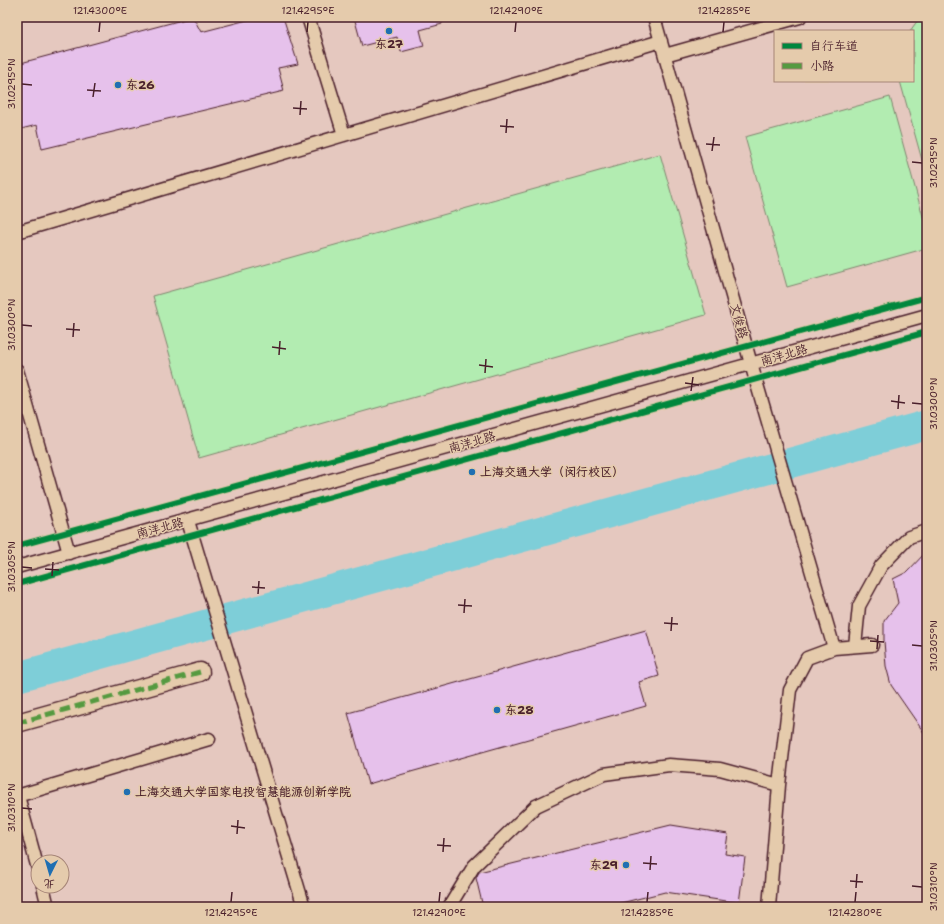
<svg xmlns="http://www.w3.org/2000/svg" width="944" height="924" viewBox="0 0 944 924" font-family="'Shantell Sans','LXGW WenKai TC',sans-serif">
<rect width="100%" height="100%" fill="#e5cbac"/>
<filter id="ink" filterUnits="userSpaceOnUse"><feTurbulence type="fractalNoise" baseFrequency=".025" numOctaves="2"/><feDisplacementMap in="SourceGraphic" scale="8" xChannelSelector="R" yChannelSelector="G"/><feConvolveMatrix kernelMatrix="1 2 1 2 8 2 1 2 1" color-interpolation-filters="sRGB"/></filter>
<g filter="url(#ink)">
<!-- built -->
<path fill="#e5c8bf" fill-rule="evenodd" d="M 17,17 L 927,17 L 927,907 L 17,907 ZM 775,31 L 913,31 L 913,81 L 775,81 ZM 38,862 L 62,862 L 62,886 L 38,886 Z"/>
<!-- green -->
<path fill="#b2ecb1" stroke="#7e866e" d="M 920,17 L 927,17 L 927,178 L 900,81 L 913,81 L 913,31 L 910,31 Z
M 890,97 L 927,231 L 927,248 L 787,287 L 745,137 Z
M 660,154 L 706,315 L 199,458 L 153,296 Z"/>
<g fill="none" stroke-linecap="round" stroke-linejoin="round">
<!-- canal -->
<path stroke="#7eced8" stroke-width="30" d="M 17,677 L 927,425"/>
</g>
<!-- building -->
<path fill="#e6c1eb" stroke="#4a1f2b" d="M 193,17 L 201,32 L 259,17 L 283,17 L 298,64 L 278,68 L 284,91 L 42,149 L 37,125 L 17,130 L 17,64 Z
M 354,17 L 441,17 L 442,24 L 420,30 L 424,46 L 401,52 L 397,37 L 362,46 Z
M 927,551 L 927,737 L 891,685 L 886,666 L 884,641 L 884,621 L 898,603 L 893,579 L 907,572 Z
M 646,630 L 659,676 L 639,682 L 646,706 L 368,784 L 348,713 Z
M 671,825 L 728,834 L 725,854 L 745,857 L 739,903 L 665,892 L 605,907 L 483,907 L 476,878 L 479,872 Z"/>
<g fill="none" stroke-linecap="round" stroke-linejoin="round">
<!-- service casing -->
<g stroke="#4a1f2b" stroke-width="15">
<path id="service" d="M 308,17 L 344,135
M 654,17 L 751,364 L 834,648
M 665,55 L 800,17
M 17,232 L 661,41
M 17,370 L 69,553
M 188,521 L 304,907
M 17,567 L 927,315
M 855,646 L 859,606 L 881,566 L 909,537 L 927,531
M 17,796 L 209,739
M 18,796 L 38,869
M 43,886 L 48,907
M 449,907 L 474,866 L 536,806 L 604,774 L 669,765 L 720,769 L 779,785
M 769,907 L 779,785 L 790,690 L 807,658 L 834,648 L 872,645"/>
</g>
<!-- pedestrian casing -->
<g stroke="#4a1f2b" stroke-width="21">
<path id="pedestrian" d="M 17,723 L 200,672"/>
</g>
<!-- service -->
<use href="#service" stroke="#e5cbac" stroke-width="12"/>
<!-- pedestrian -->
<use href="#pedestrian" stroke="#e5cbac" stroke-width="18"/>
<!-- quiet -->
<path stroke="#559a41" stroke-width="5" stroke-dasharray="10 5" stroke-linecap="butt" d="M 17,723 L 200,672"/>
<!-- cycleway casing -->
<g stroke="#e5cbac" stroke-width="8">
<path id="cycleway" d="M 17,546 L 927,297
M 17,584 L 927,332"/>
</g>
<!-- cycleway -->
<use href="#cycleway" stroke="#00873e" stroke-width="6"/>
</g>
</g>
<!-- ticks -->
<path fill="none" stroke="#4a1f2b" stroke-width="1.5" d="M 99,32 L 100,22M 307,32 L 308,22M 515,32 L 516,22M 723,32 L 724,22M 22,84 L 32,85M 87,90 L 101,91M 93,97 L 95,83M 293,108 L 307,109M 300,115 L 301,101M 500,126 L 514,127M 506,133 L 507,119M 706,144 L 720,145M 712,151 L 714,137M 912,162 L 922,163M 22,325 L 32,326M 66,329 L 80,330M 73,337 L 74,323M 272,347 L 286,349M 279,355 L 280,341M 479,365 L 493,367M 485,373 L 486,359M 685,383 L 699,385M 691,391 L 693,377M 891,401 L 905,403M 912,403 L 922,404M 898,409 L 899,395M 22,567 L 32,568M 45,569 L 59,570M 52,576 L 53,562M 252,587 L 265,588M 258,594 L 259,581M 458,605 L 472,606M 464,613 L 465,599M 664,623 L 678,624M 671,631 L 672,617M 870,641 L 884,642M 912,645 L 922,646M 877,649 L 878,635M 22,808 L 32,809M 231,826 L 245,828M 237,834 L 238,820M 437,845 L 451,846M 443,852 L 444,838M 643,863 L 657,864M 650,870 L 651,856M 850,881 L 863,882M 912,886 L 922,887M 856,888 L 857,874M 231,902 L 232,892M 439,902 L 440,892M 647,902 L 648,892M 855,902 L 856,892"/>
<!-- markers -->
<g fill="#1f6fb2" stroke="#e5cbac" stroke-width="1.5">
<circle cx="389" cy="31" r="4"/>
<circle cx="118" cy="85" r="4"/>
<circle cx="472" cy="472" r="4"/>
<circle cx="497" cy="710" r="4"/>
<circle cx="127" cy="792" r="4"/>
<circle cx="626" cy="865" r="4"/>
</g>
<g text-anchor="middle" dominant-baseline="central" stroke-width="3" stroke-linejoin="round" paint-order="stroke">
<!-- poi labels -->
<g font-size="12" font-weight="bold" fill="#4a1f2b" stroke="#e5cbac" text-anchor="start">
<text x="389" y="44" text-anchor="middle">东27</text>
<text x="126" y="85">东26</text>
<text x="480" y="472">上海交通大学（闵行校区）</text>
<text x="505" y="710">东28</text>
<text x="135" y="792">上海交通大学国家电投智慧能源创新学院</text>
<text x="618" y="865" text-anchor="end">东29</text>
</g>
<!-- street labels -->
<g font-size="12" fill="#4a1f2b" stroke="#e5cbac">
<text transform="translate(739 321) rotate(75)">文俊路</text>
<text transform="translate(784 355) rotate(-16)">南洋北路</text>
<text transform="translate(472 442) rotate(-16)">南洋北路</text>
<text transform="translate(160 528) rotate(-15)">南洋北路</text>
</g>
</g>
<!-- margin -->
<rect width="944" height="924" fill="none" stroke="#e5cbac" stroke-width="44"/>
<!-- legend -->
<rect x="774" y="30" width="140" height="52" fill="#e5cbac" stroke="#a78678"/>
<rect x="782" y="43" width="20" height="6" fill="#00873e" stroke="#a78678"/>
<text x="810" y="50" font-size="12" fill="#4a1f2b">自行车道</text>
<rect x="782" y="63" width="20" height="6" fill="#559a41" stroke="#a78678"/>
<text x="810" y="70" font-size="12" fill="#4a1f2b">小路</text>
<!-- north arrow -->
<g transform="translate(50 874) rotate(185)"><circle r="19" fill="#e5cbac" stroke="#a78678"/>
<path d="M0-3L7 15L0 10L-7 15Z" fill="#1f6fb2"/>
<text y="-6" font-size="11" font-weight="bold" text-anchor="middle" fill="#4a1f2b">北</text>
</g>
<rect x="22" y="22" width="900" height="880" fill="none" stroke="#4a1f2b" stroke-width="1.5"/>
<g font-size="10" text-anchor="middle" fill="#4a1f2b">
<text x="100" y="14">121.4300°E</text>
<text x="308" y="14">121.4295°E</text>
<text x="516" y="14">121.4290°E</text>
<text x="724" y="14">121.4285°E</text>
<text transform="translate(11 84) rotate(-90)" y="4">31.0295°N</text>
<text transform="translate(933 163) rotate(-90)" y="4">31.0295°N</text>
<text transform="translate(11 325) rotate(-90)" y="4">31.0300°N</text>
<text transform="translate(933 404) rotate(-90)" y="4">31.0300°N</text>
<text transform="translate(11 567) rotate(-90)" y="4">31.0305°N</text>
<text transform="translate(933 646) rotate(-90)" y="4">31.0305°N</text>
<text transform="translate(11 808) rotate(-90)" y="4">31.0310°N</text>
<text transform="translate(933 887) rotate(-90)" y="4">31.0310°N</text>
<text x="231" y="916">121.4295°E</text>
<text x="439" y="916">121.4290°E</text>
<text x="647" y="916">121.4285°E</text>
<text x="855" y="916">121.4280°E</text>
</g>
</svg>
